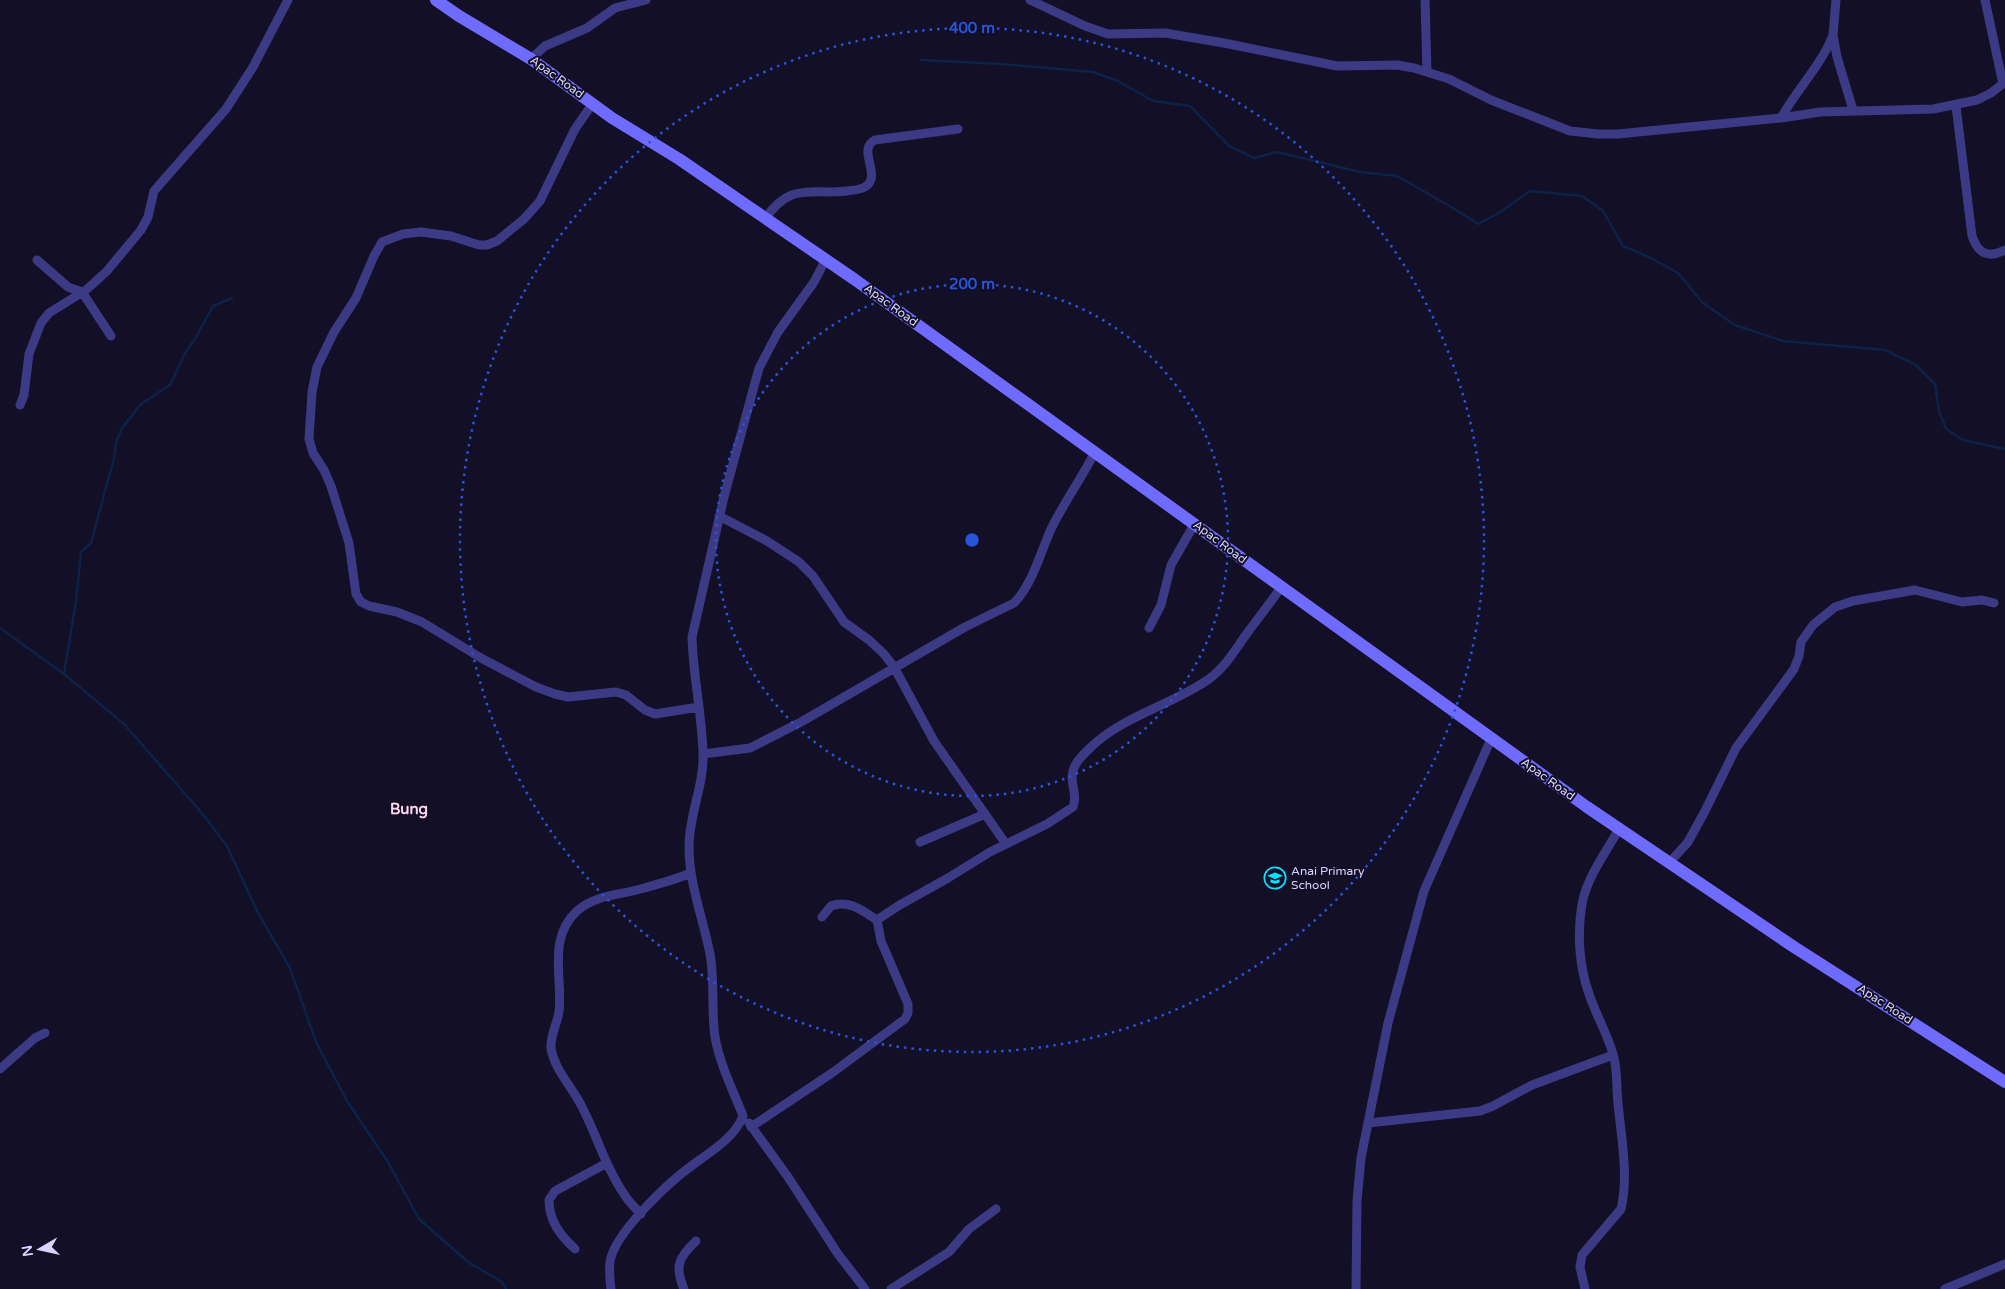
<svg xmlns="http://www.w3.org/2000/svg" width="2005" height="1289" viewBox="0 0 2005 1289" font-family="'Varela Round',sans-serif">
<rect width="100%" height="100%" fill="#130f26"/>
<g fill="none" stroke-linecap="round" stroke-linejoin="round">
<!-- stream -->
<path stroke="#0c2248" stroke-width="2.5" d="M 921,60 L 1001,64 L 1093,72 L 1118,81 L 1153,101 L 1190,106 L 1229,146 L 1254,158 L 1277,152 L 1360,172 L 1397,176 L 1453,208 L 1478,224 L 1499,213 L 1530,191 L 1582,196 L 1603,211 L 1623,246 L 1649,257 L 1678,273 L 1703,303 L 1735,325 L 1783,341 L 1885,350 L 1916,365 L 1935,384 L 1939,411 L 1946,429 L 1963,440 L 2005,449
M 0,628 L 64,674 L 76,601 L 81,552 L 91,543 L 114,458 L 116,442 L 122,428 L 141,404 L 170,385 L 185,353 L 195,339 L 213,306 L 232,298
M 64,674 L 124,724 L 201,812 L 227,846 L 257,911 L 290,968 L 316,1042 L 347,1101 L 388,1162 L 419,1219 L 468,1262 L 502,1282 L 506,1289"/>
<!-- street -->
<path stroke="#3d3a85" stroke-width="9" d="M 1030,0 L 1085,26 L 1108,34 L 1165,33 L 1224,43 L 1337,66 L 1397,65 L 1414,68 L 1449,79 L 1491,100 L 1570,131 L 1598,134 L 1618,134 L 1781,118 L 1820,112 L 1933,109 L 1977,100 L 1991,93 L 2005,82
M 1425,0 L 1427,72
M 1836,0 L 1833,35 L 1837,57 L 1853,110
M 1985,0 L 2003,84
M 531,59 L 545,46 L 587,28 L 615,8 L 646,0
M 593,103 L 575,129 L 540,201 L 524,219 L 497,241 L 487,245 L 479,245 L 451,236 L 421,232 L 403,234 L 382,242 L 374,256 L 356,298 L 334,332 L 317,367 L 312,392 L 309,439 L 313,453 L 324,470 L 331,486 L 349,543 L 356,594 L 361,602 L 369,606 L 397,612 L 422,622 L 481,658 L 536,687 L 555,694 L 568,697 L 616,692 L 626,695 L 645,710 L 655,714 L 699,707
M 1956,106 L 1972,236 C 1978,253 1987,259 2005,250
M 1781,118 C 1797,89 1821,66 1833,35
M 765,219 C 790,182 809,195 847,191 C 853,190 860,190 865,187 C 883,176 856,149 875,140 L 958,129
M 37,260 L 68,287 L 82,292 L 111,336
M 20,405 L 24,395 L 29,354 L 41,323 L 49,313 L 86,290 L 107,271 L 141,230 L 148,217 L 154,191 L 226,109 L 253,67 L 288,0
M 719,516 L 767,541 L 799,562 L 813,576 L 844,622 L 869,640 L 884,654 L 894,667 L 934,741 L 1006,844
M 1149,628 L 1161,605 L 1171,565 L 1195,523
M 703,754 L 750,748 L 801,722 L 965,627 L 1014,603 C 1034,583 1041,549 1053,525 C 1066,500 1082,477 1095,452
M 920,842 L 985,814
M 1670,862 L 1688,842 L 1705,811 L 1736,748 L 1794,669 L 1799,656 L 1801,642 L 1813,625 L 1835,607 L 1853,601 L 1915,590 L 1962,602 L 1982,600 L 1994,603
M 822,917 L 831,906 C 848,899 863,911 877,920
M 0,1069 L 35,1038 L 45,1033
M 749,1123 L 788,1177 L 838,1254 L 865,1289
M 1368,1123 L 1480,1111 L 1493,1106 L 1532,1085 L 1613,1055
M 751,1127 L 832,1073 L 905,1019 L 908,1013 L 908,1004 L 881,941 L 877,920 L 898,906 L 948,878 L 990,852 L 1047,824 L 1073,807 C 1079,791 1066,781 1076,764 C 1079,758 1086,752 1091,747 C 1125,715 1172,705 1209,679 C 1226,667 1236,648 1248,632 C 1259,617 1271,602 1282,586
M 641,1214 C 636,1209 630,1203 626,1197 C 606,1169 597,1135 581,1105 C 572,1087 554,1069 551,1048 C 550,1036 557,1024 559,1012 C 563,978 547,938 577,911 C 593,896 617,895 637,890 C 655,885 674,880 691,873
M 575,1249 C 560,1235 549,1221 549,1200 L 555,1191 L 607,1163
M 611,1289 C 610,1281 609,1270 610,1262 C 614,1233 670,1181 694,1164 C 712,1151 735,1137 743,1116 C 733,1090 720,1065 715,1037 C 711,1010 715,982 710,954 C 703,918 689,884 689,847 C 689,814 704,786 703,754 C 702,714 693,676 692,637 L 724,497 L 759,368 L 778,332 L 814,282 L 826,259
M 684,1289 C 674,1266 679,1257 696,1241
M 891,1289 L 949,1252 L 969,1229 L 996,1209
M 1356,1289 L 1357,1201 L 1361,1158 L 1388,1023 L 1424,891 L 1491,739
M 1585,1289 L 1580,1267 L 1582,1255 L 1621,1209 C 1629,1175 1621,1137 1618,1103 C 1616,1087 1618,1070 1613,1054 C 1607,1033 1596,1015 1589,994 C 1579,966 1577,933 1582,904 C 1587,877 1606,852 1619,829
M 1945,1289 L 2005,1264"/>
<!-- secondary -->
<path stroke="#6f6bff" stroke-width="12" d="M 436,0 L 459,16 L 531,59 L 612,118 L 679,159 L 854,279 L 1587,807 L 1794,947 L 2005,1082"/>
</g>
<!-- distance rings -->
<g fill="none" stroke="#2655da" stroke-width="2.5" stroke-dasharray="2.5 5">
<circle cx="972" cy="540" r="256"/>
<circle cx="972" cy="540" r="512"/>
</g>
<!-- icons -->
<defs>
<g id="school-ring" transform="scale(1.125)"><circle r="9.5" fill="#130f26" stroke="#00e5ff" stroke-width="1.5"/><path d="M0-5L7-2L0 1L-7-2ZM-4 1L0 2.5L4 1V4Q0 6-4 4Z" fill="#00e5ff"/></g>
</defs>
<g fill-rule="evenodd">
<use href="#school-ring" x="1275" y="878"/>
</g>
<g text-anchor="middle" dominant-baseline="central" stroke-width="4" stroke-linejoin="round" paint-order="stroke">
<!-- street labels -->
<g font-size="12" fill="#d9d4ff" stroke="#130f26">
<text transform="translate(557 77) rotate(36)">Apac Road</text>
<text transform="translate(891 305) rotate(36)">Apac Road</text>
<text transform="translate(1220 542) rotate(37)">Apac Road</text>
<text transform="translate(1548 779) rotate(36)">Apac Road</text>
<text transform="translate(1885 1004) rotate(33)">Apac Road</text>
</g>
<!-- poi labels -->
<g font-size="12" fill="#d9d4ff" stroke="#130f26" text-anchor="start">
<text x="1291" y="871">Anai Primary<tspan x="1291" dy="14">School</tspan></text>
</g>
<!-- quarter labels -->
<g font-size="15" font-weight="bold" fill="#ffd6f0" stroke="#130f26">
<text x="409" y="809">Bung</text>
</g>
</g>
<circle cx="972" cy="540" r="8" fill="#2655da" stroke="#130f26" stroke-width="2.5"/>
<g font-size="15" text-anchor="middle" font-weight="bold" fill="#2655da" stroke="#130f26" stroke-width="4" stroke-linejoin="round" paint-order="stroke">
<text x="972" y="33">400 m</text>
<text x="972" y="289">200 m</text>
</g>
<!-- north arrow -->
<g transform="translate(40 1249) rotate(261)" stroke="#130f26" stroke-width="4" paint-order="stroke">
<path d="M0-4L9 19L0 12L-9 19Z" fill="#d9d4ff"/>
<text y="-8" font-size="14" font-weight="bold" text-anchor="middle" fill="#d9d4ff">N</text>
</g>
</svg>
